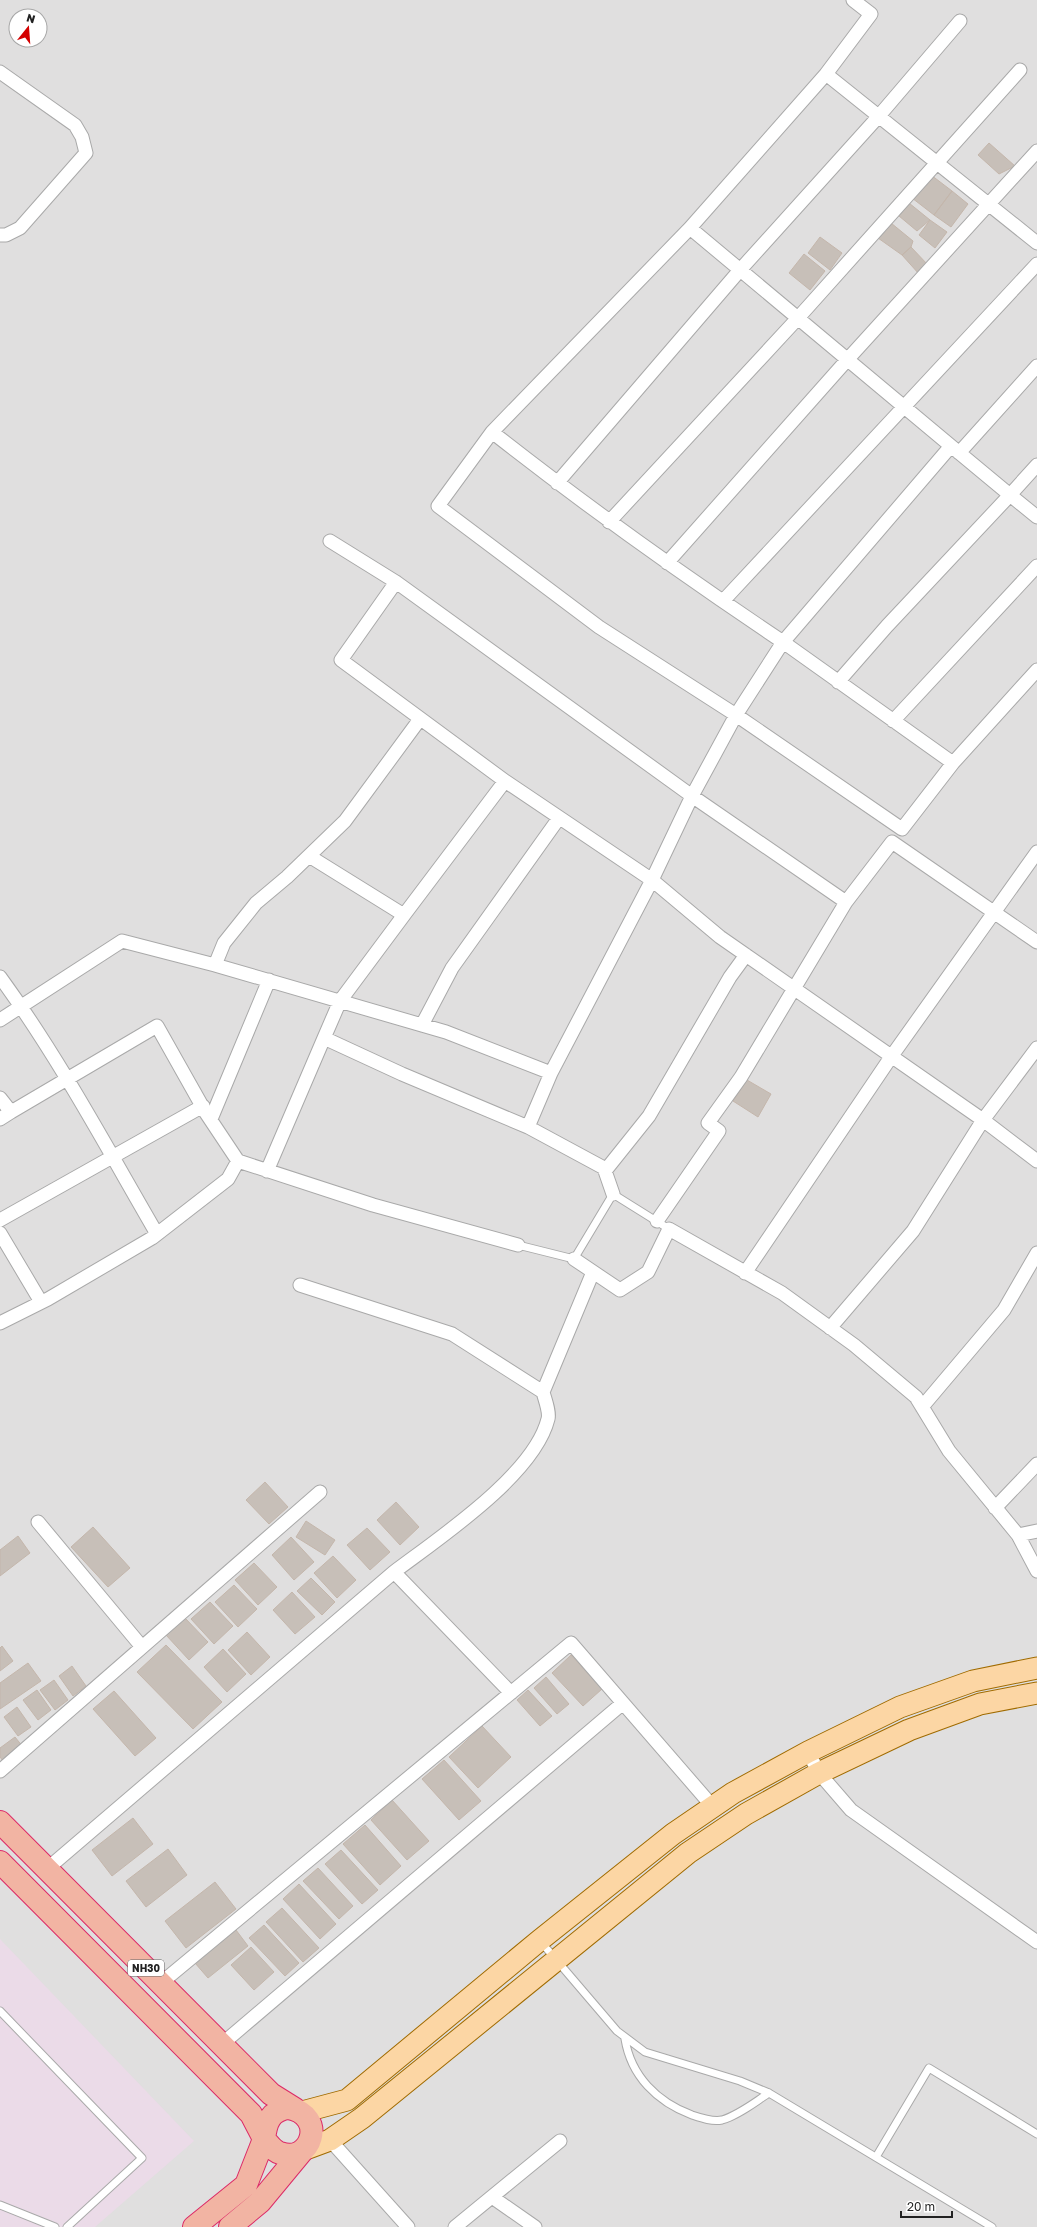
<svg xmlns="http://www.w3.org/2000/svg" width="1037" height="2227" viewBox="0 0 1037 2227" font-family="'Golos Text',sans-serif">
<rect width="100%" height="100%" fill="#f2efe9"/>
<!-- residential -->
<path fill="#e0dfdf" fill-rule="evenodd" d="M 0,0 L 1037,0 L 1037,2227 L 0,2227 ZM 16,16 L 40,16 L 40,40 L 16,40 Z"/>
<!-- industrial -->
<path fill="#ebdbe8" d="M 0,1939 L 194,2141 L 95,2227 L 0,2227 Z"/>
<!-- building -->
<path fill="#c7bfb8" stroke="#c4b6ab" d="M 989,143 L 1015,166 L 999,174 L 978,155 Z
M 931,175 L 952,191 L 934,215 L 912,198 Z
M 952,191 L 968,204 L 951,227 L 934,215 Z
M 909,203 L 930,220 L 917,231 L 899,216 Z
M 930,220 L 947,232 L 935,248 L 919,235 Z
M 891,223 L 913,241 L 911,247 L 902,255 L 878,238 Z
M 820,237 L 842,253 L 830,270 L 808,253 Z
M 911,247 L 928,265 L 919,274 L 902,255 Z
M 804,254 L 825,271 L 810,290 L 789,273 Z
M 747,1080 L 771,1094 L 758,1117 L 733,1101 Z
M 265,1482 L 288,1507 L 269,1524 L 246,1500 Z
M 396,1502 L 419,1527 L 400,1545 L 377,1520 Z
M 306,1521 L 335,1540 L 325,1555 L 296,1537 Z
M 93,1527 L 130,1568 L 108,1587 L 71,1547 Z
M 367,1528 L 390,1552 L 370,1570 L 347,1545 Z
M 18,1536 L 30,1553 L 0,1576 L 0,1550 Z
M 291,1537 L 314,1562 L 294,1580 L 272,1555 Z
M 333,1556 L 356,1580 L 337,1598 L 314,1573 Z
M 254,1563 L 277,1587 L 258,1605 L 235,1580 Z
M 311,1578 L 335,1602 L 322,1615 L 297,1591 Z
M 234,1585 L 257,1609 L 238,1627 L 215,1602 Z
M 292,1592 L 315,1617 L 295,1634 L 273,1610 Z
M 210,1602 L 233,1626 L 214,1644 L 191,1619 Z
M 185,1618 L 208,1642 L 189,1660 L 166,1635 Z
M 247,1632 L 270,1657 L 251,1675 L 228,1650 Z
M 166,1645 L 222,1702 L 193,1729 L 137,1672 Z
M 2,1646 L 13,1661 L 0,1671 L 0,1648 Z
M 223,1649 L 246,1674 L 227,1692 L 204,1667 Z
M 571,1655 L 602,1689 L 583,1706 L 552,1673 Z
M 28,1663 L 41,1681 L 0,1709 L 0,1683 Z
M 72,1666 L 86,1686 L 73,1696 L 59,1676 Z
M 546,1677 L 569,1704 L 557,1714 L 534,1688 Z
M 54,1680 L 68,1700 L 55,1710 L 40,1690 Z
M 37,1690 L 51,1710 L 38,1720 L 23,1700 Z
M 528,1690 L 552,1716 L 540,1726 L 517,1700 Z
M 114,1691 L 156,1738 L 135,1756 L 93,1709 Z
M 17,1707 L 31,1727 L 18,1736 L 4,1717 Z
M 482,1726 L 511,1757 L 478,1788 L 449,1757 Z
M 15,1737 L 23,1747 L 3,1761 L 0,1757 L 0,1748 Z
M 444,1760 L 481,1801 L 459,1820 L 422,1779 Z
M 392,1800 L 429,1841 L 407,1860 L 371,1820 Z
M 133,1818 L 153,1844 L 112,1876 L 92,1850 Z
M 365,1825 L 401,1866 L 380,1885 L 343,1844 Z
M 168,1849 L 187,1875 L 146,1907 L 126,1881 Z
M 341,1850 L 378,1890 L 362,1904 L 325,1864 Z
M 318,1868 L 353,1906 L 339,1919 L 303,1881 Z
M 215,1882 L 236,1909 L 186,1948 L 165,1921 Z
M 299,1884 L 336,1924 L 320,1939 L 283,1899 Z
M 282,1908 L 319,1948 L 303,1962 L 266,1922 Z
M 264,1925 L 299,1963 L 285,1976 L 249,1938 Z
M 236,1930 L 248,1946 L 208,1978 L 195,1963 Z
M 251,1947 L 274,1972 L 254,1990 L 231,1965 Z"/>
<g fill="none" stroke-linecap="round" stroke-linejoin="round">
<!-- service casing -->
<g stroke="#a9a9a9" stroke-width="9">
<path id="service" d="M 518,1245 L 574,1259 L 613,1194 L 669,1229
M 541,1942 L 617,2031 L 645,2052 L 740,2081 L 769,2093 L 992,2227
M 0,2011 L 142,2158 L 67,2227
M 625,2039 C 631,2076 657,2102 692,2115 C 701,2118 712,2122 722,2120 C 739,2115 755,2102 769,2093
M 876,2157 L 929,2068 L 1037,2134
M 0,2205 L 55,2227"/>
</g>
<!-- minor casing -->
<g stroke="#a9a9a9" stroke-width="15">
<path id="minor" d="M 0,72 L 75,125 L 82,137 L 86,153 L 20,228 L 6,235 L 0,235
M 826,74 L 871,14 L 853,0
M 690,228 L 951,446
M 492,432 L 690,228 L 826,74 L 1037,243
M 959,453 L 1037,366
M 1037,465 L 1010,495 L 1037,517
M 557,483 L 740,270 L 878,117 L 960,21
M 609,522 L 798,318 L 1020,70
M 330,541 L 396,582 L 692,796 L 736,715 L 783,642 C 683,575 586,506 492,432 L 438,506 L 599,627 L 736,715 L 902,829 L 953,763
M 667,563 L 847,360 L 1037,151
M 396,582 L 341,660 L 505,781
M 723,601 L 1037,264
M 838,682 L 887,626 L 1010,495 L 951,446 L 783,642 L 953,763 L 1037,670
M 893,721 L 1037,566
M 309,856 L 404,915 L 340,1001 L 324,1038 L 402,1074 L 528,1127
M 404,915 L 505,781 L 652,880 L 720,937 L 983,1120 L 1037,1048
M 215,965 L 446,1032 L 551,1073
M 0,977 C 59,1058 107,1148 157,1234
M 0,1020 L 122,941 L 215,965 L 224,943 L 256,903 L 287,877 L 345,821 L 420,719
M 422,1025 L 452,968 L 559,818
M 0,1098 L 11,1112 L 157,1026 L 206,1113 L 238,1161 L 373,1205 L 518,1245
M 0,1119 L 11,1112
M 211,1119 L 269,980
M 267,1171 L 324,1038
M 605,1171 L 649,1116 L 730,977 L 746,955
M 613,1194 L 604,1168 L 528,1127 L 551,1073 L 652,880 L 692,796 L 846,902
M 0,1220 L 203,1106
M 657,1221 L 719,1131 L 708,1123 L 741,1077 L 846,902 L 892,842 L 1037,942
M 0,1233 L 41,1302
M 574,1259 L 620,1290 L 648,1272 L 669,1229 L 782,1293 L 854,1345 L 916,1397 L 949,1451 L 1018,1535 L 1037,1571
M 745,1273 L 891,1057 L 1037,852
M 300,1285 L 452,1334 L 543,1392 L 593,1272
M 0,1323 L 48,1299 L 152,1238 L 228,1179 L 238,1161
M 830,1328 L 913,1231 L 983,1120 L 1037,1161
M 922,1407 L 1004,1310 L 1037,1253
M 995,1508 L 1037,1464
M 38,1522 L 142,1647
M 1018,1535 L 1037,1531
M 394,1572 C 439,1538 534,1475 548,1419 C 550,1412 545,1400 543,1392
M 808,1752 L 819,1773 L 851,1810 L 1037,1942
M 0,1771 L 320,1492
M 47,1869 L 394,1572 L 511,1693
M 161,1983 L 571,1643 L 713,1807
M 222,2044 L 623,1703
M 330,2140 L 408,2227
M 492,2197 L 535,2227
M 455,2227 L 560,2141"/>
</g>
<!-- primary casing -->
<g stroke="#a06b00" stroke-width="23">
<path id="primary" d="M 302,2112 L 347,2100 L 540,1940 L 673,1834 L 733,1793 L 808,1752 L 900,1707 L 973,1681 L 1037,1668
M 303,2150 L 330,2140 L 362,2118 L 688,1853 L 746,1814 L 819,1773 L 909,1730 L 980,1704 L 1037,1693"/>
</g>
<!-- trunk casing -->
<g stroke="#dc2a67" stroke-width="24">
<path id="trunk" d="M 0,1822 L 271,2094 L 295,2109
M 0,1862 L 251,2114 L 264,2139 L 246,2185 L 194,2227
M 288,2108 C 328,2115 311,2165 280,2153 C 273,2151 269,2144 264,2139 C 266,2122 270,2111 288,2108 Z
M 230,2227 L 260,2202 L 303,2150"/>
</g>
<!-- service -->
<use href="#service" stroke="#fff" stroke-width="7"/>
<!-- minor -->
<use href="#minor" stroke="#fff" stroke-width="13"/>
<!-- primary -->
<use href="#primary" stroke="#fcd6a4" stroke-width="21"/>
<!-- trunk -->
<use href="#trunk" stroke="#f2b4a3" stroke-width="22"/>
</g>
<g text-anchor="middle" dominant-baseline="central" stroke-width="4" stroke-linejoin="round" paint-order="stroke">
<!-- shield labels -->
<rect fill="#fff" stroke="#646464" stroke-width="1" x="128" y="1960" width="36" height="16" rx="3"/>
<g font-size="10" font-weight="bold" fill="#222">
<text x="146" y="1968">NH30</text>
</g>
</g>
<!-- north arrow -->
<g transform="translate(28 28) rotate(17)"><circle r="19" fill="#ffffff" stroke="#a7a7a7"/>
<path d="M0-3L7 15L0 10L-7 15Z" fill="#d40000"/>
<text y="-6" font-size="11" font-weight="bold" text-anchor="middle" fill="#222222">N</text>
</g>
<!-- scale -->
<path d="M901 2211v6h51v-6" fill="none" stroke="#222222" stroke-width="2"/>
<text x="907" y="2211" font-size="12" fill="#222222" stroke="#ffffff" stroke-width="3" paint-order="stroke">20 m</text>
</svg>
